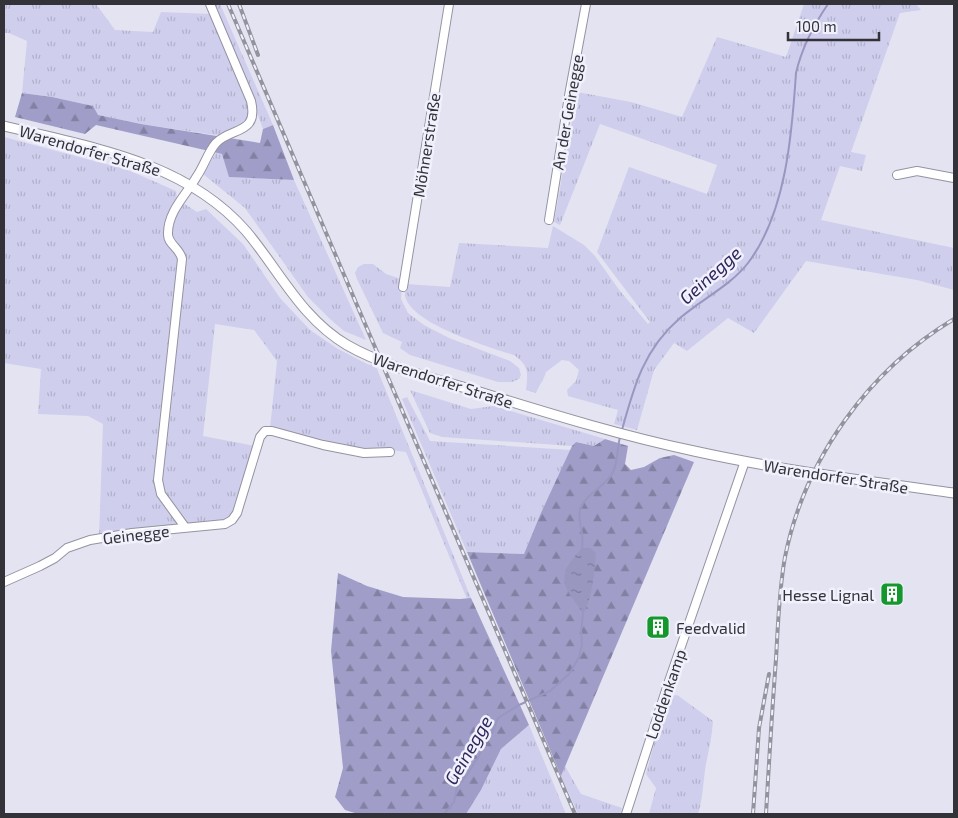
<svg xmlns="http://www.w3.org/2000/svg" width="958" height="818" viewBox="0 0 958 818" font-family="'Exo 2',sans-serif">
<defs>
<pattern id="grass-tufts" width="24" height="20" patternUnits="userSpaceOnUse" patternTransform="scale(1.25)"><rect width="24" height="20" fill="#cfceed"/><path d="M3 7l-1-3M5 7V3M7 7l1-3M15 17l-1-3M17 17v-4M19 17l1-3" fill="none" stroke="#b2b1cc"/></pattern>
<pattern id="forest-firs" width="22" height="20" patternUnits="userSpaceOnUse" patternTransform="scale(1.25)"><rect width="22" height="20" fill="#a09ec8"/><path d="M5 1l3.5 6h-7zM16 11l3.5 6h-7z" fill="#8381a3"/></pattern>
<pattern id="water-ripples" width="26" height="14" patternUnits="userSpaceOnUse" patternTransform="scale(1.25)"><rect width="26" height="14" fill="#9996c0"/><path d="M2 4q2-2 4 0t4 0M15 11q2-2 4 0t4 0" fill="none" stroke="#7d7b9d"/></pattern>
</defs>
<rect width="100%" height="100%" fill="#e4e3f2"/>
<!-- grass -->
<path fill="url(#grass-tufts)" d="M 4,4 L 96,4 L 115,30 L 153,32 L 161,12 L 212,14 L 248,101 L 249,112 L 245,123 L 222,136 L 141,124 L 97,115 L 93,106 L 52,97 L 22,93 L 27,41 L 9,33 L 4,33 Z
M 212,4 L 220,4 L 273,125 L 263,129 L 250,93 Z
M 804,4 L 916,4 L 921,10 L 900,13 L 851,152 L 866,155 L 862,171 L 840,166 L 821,220 L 954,248 L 954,290 L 917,280 L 806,261 L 754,333 L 728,318 L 687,351 L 674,343 L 654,370 L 637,430 L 614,424 L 618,410 L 568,396 L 567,390 L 576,381 L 579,370 L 569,361 L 562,360 L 546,372 C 544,380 539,385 536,393 L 526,390 C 528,372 529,366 514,355 C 488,347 416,325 406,299 C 404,294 405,289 406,284 L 450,287 L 459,243 L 548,248 L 553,226 L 584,245 L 595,256 L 620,291 L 648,324 L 650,322 L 597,252 L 629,167 L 707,194 L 717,165 L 600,124 L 560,225 L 554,222 L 577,92 L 631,102 L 682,117 L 717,37 L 786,57 Z
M 4,137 L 128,170 L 176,191 L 177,199 L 197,212 L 206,209 L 243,244 L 280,298 L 310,330 L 338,349 L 369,365 L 375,364 L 471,598 L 467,599 L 406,452 L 392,450 L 364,451 L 270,428 L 277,361 L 254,330 L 215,324 L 203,436 L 255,446 L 235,514 L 227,521 L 99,537 L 103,424 L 88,416 L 38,414 L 41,369 L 4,363 Z
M 216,153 L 223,154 L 230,177 L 294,180 L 366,340 L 344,331 L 330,319 L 308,297 L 245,208 L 203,174 Z
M 364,264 L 373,264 L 386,274 L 398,278 L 402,281 L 401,299 L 408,313 L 424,325 L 449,338 L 510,361 L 519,368 L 521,375 L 519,379 L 512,382 L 498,382 L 410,355 L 400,348 L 402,342 L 383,333 L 357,279 L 355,273 L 358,267 Z
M 410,390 L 471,409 L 494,406 L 605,439 L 594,446 L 576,442 L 572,446 L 442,437 L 430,433 Z
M 407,397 L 430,441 L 571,450 L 540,515 L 524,554 L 467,552 L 402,399 Z
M 677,695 L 713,721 C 712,736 709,749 706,764 C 703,781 703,798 698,814 L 649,814 L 656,788 L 646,774 L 654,744 L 672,696 Z
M 529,725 L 566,814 L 466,814 L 481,790 L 501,749 Z
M 565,766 L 581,794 L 622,808 L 620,814 L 578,814 L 561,776 Z"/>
<!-- forest -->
<path fill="url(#forest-firs)" d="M 22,93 L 52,97 L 93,106 L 98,115 L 141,124 L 260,143 L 263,129 L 273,125 L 294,180 L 229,177 L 222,154 L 96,125 L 85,134 L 15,117 Z
M 605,439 L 628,446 L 625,464 L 631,470 L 644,467 L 660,458 L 674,455 L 694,462 L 561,776 L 467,552 L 524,554 L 540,515 L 572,446 L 576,442 L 594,446 Z
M 338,573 L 367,586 L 403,597 L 460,599 L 471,598 L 529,725 L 501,749 L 481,790 L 466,814 L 358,814 L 345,810 L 335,797 L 343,768 L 331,651 Z"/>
<!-- water -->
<path fill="url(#water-ripples)" d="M 582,548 L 590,548 L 596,553 C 594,575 593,595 583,615 C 579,604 569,597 566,587 C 560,573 573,557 582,548 Z"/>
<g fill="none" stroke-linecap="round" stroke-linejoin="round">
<!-- stream -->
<path stroke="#9996c0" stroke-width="2" d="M 622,430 C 634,386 644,349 680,318 C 702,299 730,286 748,263 C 786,213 792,134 796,73 C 802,47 813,26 828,4
M 582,548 C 585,534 577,521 580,510 C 585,493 606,487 613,472 C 618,462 617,448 620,437
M 444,814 L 454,802 L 457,787 L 466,776 L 479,756 L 484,741 L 491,735 L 498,718 L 519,705 L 550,691 L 570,673 L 579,657 L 582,645 L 581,630 L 583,615"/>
<!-- minor casing -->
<g stroke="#9493a1" stroke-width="10">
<path id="minor" d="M 897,175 L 917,171 L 954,178
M 549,220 L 570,90 L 586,4
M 403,287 L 449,4
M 185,527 L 161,494 L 158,480 L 182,259 C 180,248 167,244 168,233 C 168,211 187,194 197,176 C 204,166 208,152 216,143 C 231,127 259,135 251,101 L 210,4
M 4,582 L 40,566 L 55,558 L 67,548 L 90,540 L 132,533 L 225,524 L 232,520 L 237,513 L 260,437 L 265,431 L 272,431 L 323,445 L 364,453 L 390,452
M 626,814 L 668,684 L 745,461"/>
</g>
<!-- tertiary casing -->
<g stroke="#9493a1" stroke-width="11">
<path id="tertiary" d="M 4,126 C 89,147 185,161 246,231 C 279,270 301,318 347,345 C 387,368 441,380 486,394 C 554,415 623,436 694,451 C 780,470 867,481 954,493"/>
</g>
<!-- minor -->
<use href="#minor" stroke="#fff" stroke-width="8"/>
<!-- tertiary -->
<use href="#tertiary" stroke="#fff" stroke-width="9"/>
<!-- rail casing -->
<g stroke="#93939e" stroke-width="4">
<path id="rail" d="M 228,4 L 575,814
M 239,4 L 258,55
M 753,814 L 759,728 L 769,674
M 766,814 C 769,762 772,711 776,659 C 778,625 779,590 785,557 C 805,458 869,370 954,319"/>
</g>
<!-- rail -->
<use href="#rail" stroke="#f1f1fd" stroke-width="2" stroke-dasharray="5.5" stroke-linecap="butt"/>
</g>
<!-- icons -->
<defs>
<g id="building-square" transform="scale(1.25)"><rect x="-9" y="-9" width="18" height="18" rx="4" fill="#14972c" stroke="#f1f1fd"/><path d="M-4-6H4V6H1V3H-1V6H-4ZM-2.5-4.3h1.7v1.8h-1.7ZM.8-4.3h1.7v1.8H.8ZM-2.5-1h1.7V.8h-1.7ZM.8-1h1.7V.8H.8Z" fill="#fff"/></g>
</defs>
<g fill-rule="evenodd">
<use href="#building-square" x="892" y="594"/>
<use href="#building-square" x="658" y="627"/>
</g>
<g text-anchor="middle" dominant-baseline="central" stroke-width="5" stroke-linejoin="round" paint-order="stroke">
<!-- street labels -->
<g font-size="16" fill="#323238" stroke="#f1f1fd">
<text transform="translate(567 112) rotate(-80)">An der Geinegge</text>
<text transform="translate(426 145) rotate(-81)">Möhnerstraße</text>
<text transform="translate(90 150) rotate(16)">Warendorfer Straße</text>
<text transform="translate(443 380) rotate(18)">Warendorfer Straße</text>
<text transform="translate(836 476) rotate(9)">Warendorfer Straße</text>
<text transform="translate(136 534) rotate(-7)">Geinegge</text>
<text transform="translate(665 694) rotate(-71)">Loddenkamp</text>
</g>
<!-- poi labels -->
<g font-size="16" fill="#323238" stroke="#f1f1fd" text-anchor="end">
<text x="874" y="594">Hesse Lignal</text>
<text x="676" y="627" text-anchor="start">Feedvalid</text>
</g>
<!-- water labels -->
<g font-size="18" font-style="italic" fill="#2f265b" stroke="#f1f1fd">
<text transform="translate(710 275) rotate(-42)">Geinegge</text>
<text transform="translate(468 750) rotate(-60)">Geinegge</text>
</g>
</g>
<!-- border -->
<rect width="958" height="818" fill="none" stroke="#323238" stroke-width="10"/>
<!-- scale -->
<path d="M788 32v8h91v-8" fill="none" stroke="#323238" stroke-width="2.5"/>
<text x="796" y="32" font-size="15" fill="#323238" stroke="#f1f1fd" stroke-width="4" paint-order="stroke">100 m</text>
</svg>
